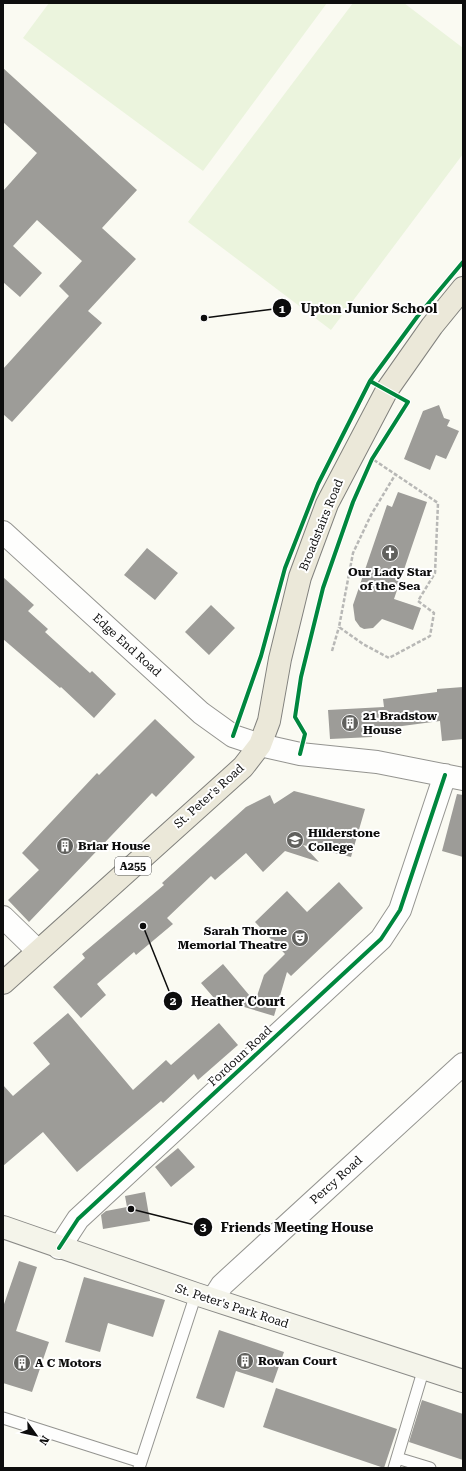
<svg xmlns="http://www.w3.org/2000/svg" width="466" height="1471" viewBox="0 0 466 1471" font-family="'Roboto Serif',serif">
<rect width="100%" height="100%" fill="#fafaf2"/>
<!-- pitch -->
<path fill="#ebf4dd" d="M 49,3 L 327,3 L 203,171 L 23,38 Z
M 353,3 L 404,3 L 463,48 L 463,154 L 331,330 L 188,222 Z"/>
<!-- building -->
<path fill="#9d9c98" d="M 3,68 L 137,190 L 102,228 L 136,259 L 88,311 L 102,323 L 12,422 L 3,414 L 3,369 L 69,296 L 59,286 L 82,261 L 37,220 L 13,246 L 42,273 L 20,297 L 3,282 L 3,191 L 37,153 L 3,122 Z
M 439,405 L 444,418 L 450,420 L 447,426 L 459,431 L 446,459 L 436,455 L 430,470 L 404,459 L 423,411 Z
M 398,492 L 427,502 L 394,599 L 421,608 L 413,630 L 382,619 L 373,628 L 364,629 L 360,627 L 355,620 L 353,605 L 387,505 L 392,507 Z
M 147,548 L 178,573 L 155,600 L 124,575 Z
M 3,577 L 34,605 L 28,611 L 48,629 L 45,632 L 90,673 L 92,671 L 116,694 L 94,718 L 61,687 L 60,688 L 3,639 Z
M 211,605 L 235,628 L 209,655 L 185,632 Z
M 463,687 L 463,739 L 442,741 L 440,721 L 372,730 L 372,737 L 330,739 L 328,710 L 384,707 L 383,699 L 437,692 L 437,689 Z
M 155,719 L 195,757 L 156,797 L 152,793 L 29,922 L 8,900 L 39,870 L 22,853 L 97,773 L 99,775 Z
M 294,791 L 365,809 L 351,857 L 303,845 L 319,862 L 285,851 L 263,872 L 246,853 L 215,880 L 211,876 L 167,918 L 173,924 L 136,955 L 134,952 L 97,984 L 106,995 L 81,1018 L 53,987 L 85,958 L 82,954 L 164,885 L 162,883 L 246,807 L 270,795 L 274,804 Z
M 457,794 L 463,795 L 463,857 L 442,851 Z
M 339,882 L 363,908 L 291,976 L 287,972 L 274,1016 L 214,998 L 201,983 L 223,964 L 255,1002 L 264,975 L 285,954 L 255,922 L 287,891 L 307,912 Z
M 68,1013 L 133,1090 L 166,1060 L 171,1065 L 219,1023 L 238,1045 L 198,1080 L 194,1074 L 163,1103 L 161,1101 L 77,1172 L 43,1132 L 3,1166 L 3,1085 L 13,1096 L 50,1064 L 33,1043 Z
M 178,1148 L 195,1167 L 171,1187 L 155,1167 Z
M 145,1192 L 150,1221 L 103,1229 L 101,1215 L 106,1211 L 127,1207 L 125,1196 Z
M 19,1261 L 37,1267 L 16,1331 L 49,1342 L 32,1392 L 3,1383 L 3,1307 Z
M 84,1277 L 165,1300 L 153,1337 L 108,1323 L 100,1352 L 65,1342 Z
M 219,1330 L 284,1352 L 273,1383 L 236,1371 L 224,1408 L 196,1398 Z
M 276,1388 L 397,1429 L 384,1468 L 263,1427 Z
M 422,1400 L 463,1414 L 463,1460 L 409,1442 Z"/>
<g fill="none" stroke-linecap="round" stroke-linejoin="round">
<!-- service casing -->
<g stroke="#949490" stroke-width="13">
<path id="service" d="M 3,1418 L 141,1462
M 397,1458 L 430,1468
M 139,1468 L 196,1294
M 394,1468 L 424,1368"/>
</g>
<!-- minor casing -->
<g stroke="#949490" stroke-width="24">
<path id="minor" d="M 3,532 L 201,713 L 233,736 L 260,745 L 300,754 L 377,762 L 463,779
M 3,917 L 38,951
M 59,1248 L 78,1219 L 381,939 L 400,910 L 445,775
M 213,1299 L 222,1285 L 463,1064"/>
</g>
<!-- secondary casing -->
<g stroke="#8a8a87" stroke-width="24">
<path id="secondary" d="M 3,1227 L 196,1294 L 463,1381"/>
</g>
<!-- primary casing -->
<g stroke="#81817d" stroke-width="24">
<path id="primary" d="M 3,983 L 243,767 L 260,745 L 269,721 L 280,659 L 300,577 L 327,504 L 387,390 L 432,326 L 463,288"/>
</g>
<!-- path -->
<path stroke="#b8b8b6" stroke-width="2.5" stroke-dasharray="4 2" stroke-linecap="butt" d="M 374,460 L 438,503 L 435,573 L 418,601 L 434,613 L 430,636 L 389,658 L 363,644 L 339,627 L 353,553 L 371,515 L 395,475
M 332,651 L 339,627"/>
<!-- service -->
<use href="#service" stroke="#fefefd" stroke-width="11"/>
<!-- minor -->
<use href="#minor" stroke="#fefefd" stroke-width="22"/>
<!-- secondary -->
<use href="#secondary" stroke="#f4f4ea" stroke-width="22"/>
<!-- primary -->
<use href="#primary" stroke="#ebe8d9" stroke-width="22"/>
<!-- cycleway casing -->
<g stroke="#fff" stroke-width="6">
<path id="cycleway" d="M 233,736 L 261,656 L 285,568 L 318,484 L 370,381 L 417,317 L 463,262
M 300,754 L 305,734 L 295,717 L 301,677 L 323,588 L 353,502 L 372,459 L 408,402 L 370,381
M 59,1248 L 78,1219 L 381,939 L 400,910 L 445,775"/>
</g>
<!-- cycleway -->
<use href="#cycleway" stroke="#00873e" stroke-width="4"/>
</g>
<!-- icons -->
<defs>
<g id="church-disc" transform="scale(0.9)"><circle r="9.5" fill="#60605d" stroke="#fff"/><path d="M-1.2-6h2.4v3.5h3.3v2.4h-3.3V6h-2.4V-.1h-3.3v-2.4h3.3Z" fill="#fff"/></g>
<g id="building-disc" transform="scale(0.9)"><circle r="9.5" fill="#60605d" stroke="#fff"/><path d="M-4-6H4V6H1V3H-1V6H-4ZM-2.5-4.3h1.7v1.8h-1.7ZM.8-4.3h1.7v1.8H.8ZM-2.5-1h1.7V.8h-1.7ZM.8-1h1.7V.8H.8Z" fill="#fff"/></g>
<g id="school-disc" transform="scale(0.9)"><circle r="9.5" fill="#60605d" stroke="#fff"/><path d="M0-5L7-2L0 1L-7-2ZM-4 1L0 2.5L4 1V4Q0 6-4 4Z" fill="#fff"/></g>
<g id="theatre-disc" transform="scale(0.9)"><circle r="9.5" fill="#60605d" stroke="#fff"/><path d="M-5-5.5Q0-4 5-5.5V0Q5 5 0 6Q-5 5-5 0ZM-3.3-2.5H-1v1.5H-3.3ZM1-2.5H3.3v1.5H1ZM-2.8 1Q0 5.5 2.8 1Z" fill="#fff"/></g>
</defs>
<g fill-rule="evenodd">
<use href="#church-disc" x="390" y="553"/>
<use href="#building-disc" x="350" y="723"/>
<use href="#school-disc" x="295" y="840"/>
<use href="#building-disc" x="65" y="846"/>
<use href="#theatre-disc" x="300" y="938"/>
<use href="#building-disc" x="245" y="1361"/>
<use href="#building-disc" x="22" y="1363"/>
</g>
<g text-anchor="middle" dominant-baseline="central" stroke-width="4" stroke-linejoin="round" paint-order="stroke">
<!-- shield labels -->
<rect fill="#fff" stroke="#565656" stroke-width="1" x="115" y="857" width="36" height="18" rx="3"/>
<g font-size="11" font-weight="bold" fill="#0d0d0d">
<text x="133" y="866">A255</text>
</g>
<!-- street labels -->
<g font-size="12" fill="#0d0d0d" stroke="#fff">
<text transform="translate(321 525) rotate(-68)">Broadstairs Road</text>
<text transform="translate(127 645) rotate(42)">Edge End Road</text>
<text transform="translate(209 796) rotate(-42)">St. Peter's Road</text>
<text transform="translate(240 1056) rotate(-43)">Fordoun Road</text>
<text transform="translate(336 1180) rotate(-42)">Percy Road</text>
<text transform="translate(232 1306) rotate(18)">St. Peter's Park Road</text>
</g>
<!-- poi labels -->
<g font-size="12" font-weight="bold" fill="#0d0d0d" stroke="#fff" text-anchor="start">
<text x="390" y="572" text-anchor="middle">Our Lady Star<tspan x="390" dy="14">of the Sea</tspan></text>
<text x="363" y="716">21 Bradstow<tspan x="363" dy="14">House</tspan></text>
<text x="308" y="833">Hilderstone<tspan x="308" dy="14">College</tspan></text>
<text x="78" y="846">Briar House</text>
<text x="287" y="931" text-anchor="end">Sarah Thorne<tspan x="287" dy="14">Memorial Theatre</tspan></text>
<text x="258" y="1361">Rowan Court</text>
<text x="35" y="1363">A C Motors</text>
</g>
</g>
<!-- callouts -->
<path fill="none" stroke="#0d0d0d" stroke-width="1.5" d="M204 318L282 308M143 926L173 1001M131 1209L203 1227"/>
<g fill="#0d0d0d" stroke="#fff" stroke-width="1.5">
<circle cx="204" cy="318" r="4"/>
<circle cx="143" cy="926" r="4"/>
<circle cx="131" cy="1209" r="4"/>
<circle cx="282" cy="308" r="10"/>
<circle cx="173" cy="1001" r="10"/>
<circle cx="203" cy="1227" r="10"/>
</g>
<g font-size="12" text-anchor="middle" font-weight="bold" fill="#fff">
<text x="282" y="313">1</text>
<text x="173" y="1005">2</text>
<text x="203" y="1231">3</text>
</g>
<g font-size="13" text-anchor="middle" font-weight="bold" fill="#0d0d0d" stroke="#fff" stroke-width="4" stroke-linejoin="round" paint-order="stroke">
<text x="369" y="313">Upton Junior School</text>
<text x="238" y="1006">Heather Court</text>
<text x="297" y="1232">Friends Meeting House</text>
</g>
<!-- border -->
<rect width="466" height="1471" fill="none" stroke="#0d0d0d" stroke-width="8"/>
<!-- north arrow -->
<g transform="translate(36 1435) rotate(123)" stroke="#ffffff" stroke-width="3" paint-order="stroke">
<path d="M0-3L7 15L0 10L-7 15Z" fill="#0d0d0d"/>
<text y="-6" font-size="11" font-weight="bold" text-anchor="middle" fill="#0d0d0d">N</text>
</g>
</svg>
